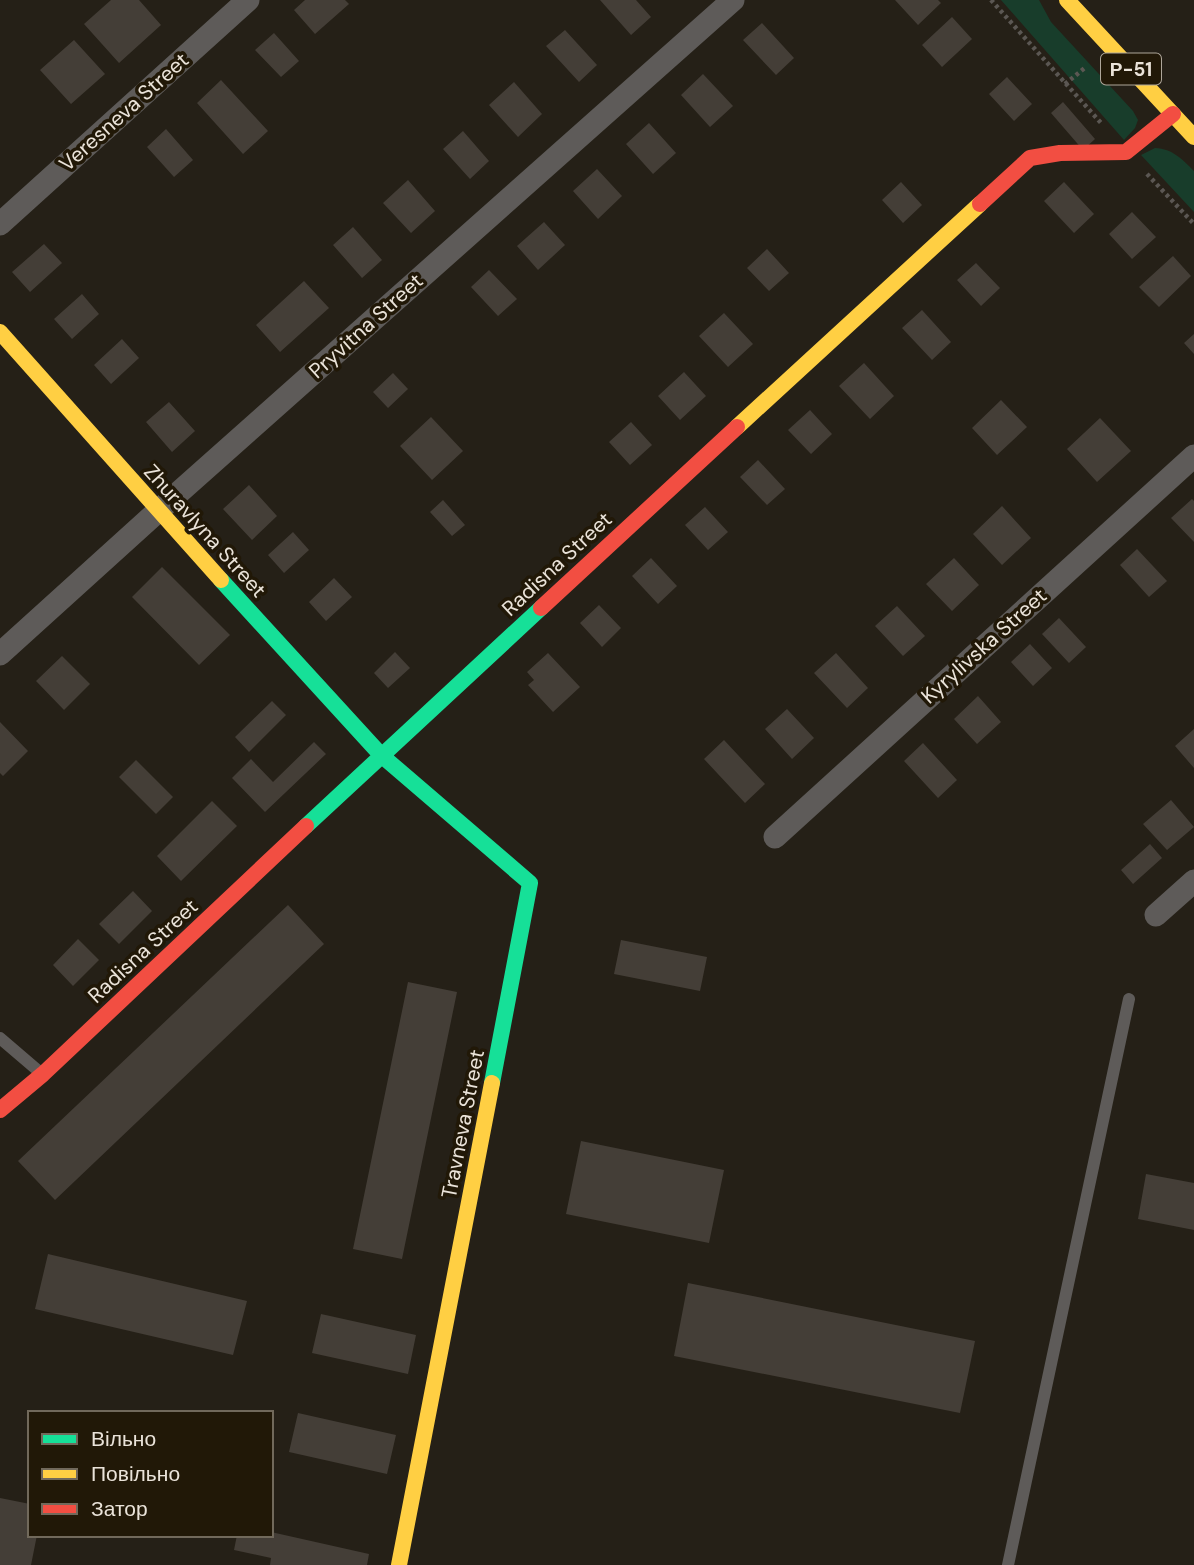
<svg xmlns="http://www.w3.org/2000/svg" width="1194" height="1565" viewBox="0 0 1194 1565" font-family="'DM Sans',sans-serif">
<rect width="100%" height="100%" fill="#252017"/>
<!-- green -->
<path fill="#183d2b" d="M 1001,0 L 1039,0 L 1051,22 L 1133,111 L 1138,120 L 1135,128 L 1124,140 Z
M 1155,148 C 1173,149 1182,159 1194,171 L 1194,212 L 1141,155 Z"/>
<!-- building -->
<path fill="#443e37" d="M 111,0 L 139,0 L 161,25 L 119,63 L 84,24 Z
M 305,0 L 345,0 L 349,4 L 315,34 L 294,10 Z
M 600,0 L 636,0 L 651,17 L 631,35 Z
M 895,0 L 938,0 L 941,3 L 918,25 Z
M 952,17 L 972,39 L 942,67 L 922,45 Z
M 762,23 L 794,58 L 776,75 L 743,40 Z
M 565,30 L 597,65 L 579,82 L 546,46 Z
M 274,33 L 299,61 L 281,77 L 255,50 Z
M 74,40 L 105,74 L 71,104 L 40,70 Z
M 703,74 L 733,106 L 710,127 L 681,95 Z
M 1007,77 L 1032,104 L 1014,121 L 989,94 Z
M 221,80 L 268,131 L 243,154 L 197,103 Z
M 514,82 L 542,114 L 518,137 L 489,105 Z
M 1063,102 L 1095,139 L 1083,150 L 1051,113 Z
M 649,123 L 676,153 L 653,174 L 626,144 Z
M 166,129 L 193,160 L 174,177 L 147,147 Z
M 463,131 L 489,161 L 470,179 L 443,149 Z
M 597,169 L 622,196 L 598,219 L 573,191 Z
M 408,180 L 435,211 L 411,233 L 383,203 Z
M 901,182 L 922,205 L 903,223 L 882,200 Z
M 1064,182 L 1094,214 L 1074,233 L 1044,201 Z
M 1132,212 L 1156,237 L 1132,259 L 1109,234 Z
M 544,222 L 565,245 L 538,270 L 517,246 Z
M 353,227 L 382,260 L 362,278 L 333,245 Z
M 44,244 L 62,263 L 30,292 L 12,272 Z
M 767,249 L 789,273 L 769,291 L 747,268 Z
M 1173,256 L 1191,276 L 1159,307 L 1139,287 Z
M 976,263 L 1000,288 L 981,306 L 957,280 Z
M 489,270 L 517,299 L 498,316 L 471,287 Z
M 304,281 L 329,308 L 280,352 L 256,325 Z
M 82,294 L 99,314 L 72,339 L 54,319 Z
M 922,310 L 951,342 L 932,360 L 902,328 Z
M 724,313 L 753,344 L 728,367 L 699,336 Z
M 1194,334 L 1194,354 L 1184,343 Z
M 122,339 L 139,358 L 111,384 L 94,365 Z
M 864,363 L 894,396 L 870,419 L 839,386 Z
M 684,372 L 706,396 L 680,420 L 658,396 Z
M 393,373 L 408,389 L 388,408 L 373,392 Z
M 1001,400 L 1027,427 L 997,455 L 972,428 Z
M 169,402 L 195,431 L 172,452 L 146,422 Z
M 810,410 L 832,434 L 811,454 L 788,430 Z
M 431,417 L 463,451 L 432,480 L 400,446 Z
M 1100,418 L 1131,451 L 1097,482 L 1067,449 Z
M 631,422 L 652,445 L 630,465 L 609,442 Z
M 758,460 L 785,489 L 767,505 L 740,477 Z
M 249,485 L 277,516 L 252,540 L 223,509 Z
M 1192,499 L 1194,501 L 1194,542 L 1171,518 Z
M 443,500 L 465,525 L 452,536 L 430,512 Z
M 1002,506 L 1031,538 L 1002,565 L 973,534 Z
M 705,507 L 728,532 L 708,550 L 685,525 Z
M 293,532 L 309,550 L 284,573 L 268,555 Z
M 1137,549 L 1167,581 L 1149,597 L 1120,565 Z
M 651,558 L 677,586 L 658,604 L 632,576 Z
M 954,558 L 979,585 L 952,611 L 926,584 Z
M 162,567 L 230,635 L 199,665 L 132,597 Z
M 334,578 L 352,597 L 326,621 L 309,602 Z
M 599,605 L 621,628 L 602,647 L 580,623 Z
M 897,606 L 925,636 L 903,656 L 875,626 Z
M 1059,618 L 1086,647 L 1069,663 L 1042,634 Z
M 1030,644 L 1052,668 L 1033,686 L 1011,662 Z
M 395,652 L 410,668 L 388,688 L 374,673 Z
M 548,653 L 580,687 L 553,712 L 528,685 L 534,680 L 527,672 Z
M 836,653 L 868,688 L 847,708 L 814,673 Z
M 62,656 L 90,684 L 64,710 L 36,681 Z
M 978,696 L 1001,722 L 977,744 L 954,719 Z
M 272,701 L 286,715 L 249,752 L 235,737 Z
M 787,709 L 814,738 L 792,759 L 765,729 Z
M 0,722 L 28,751 L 3,776 L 0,773 Z
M 1194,729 L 1194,768 L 1175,746 Z
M 724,740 L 765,784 L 745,803 L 704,759 Z
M 314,742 L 326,754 L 265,812 L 232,778 L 251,759 L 273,782 Z
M 923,743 L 957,780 L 938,798 L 904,761 Z
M 136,760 L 173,797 L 156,814 L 119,777 Z
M 1171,800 L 1194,827 L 1167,850 L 1143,824 Z
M 212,801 L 237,826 L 181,881 L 157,856 Z
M 1150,844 L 1162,858 L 1133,884 L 1121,870 Z
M 133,891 L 152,911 L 119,944 L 99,924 Z
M 288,905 L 324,944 L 55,1200 L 18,1161 Z
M 78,939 L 99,960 L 73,986 L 53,965 Z
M 621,940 L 707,957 L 700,991 L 614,974 Z
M 408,982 L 457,992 L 402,1259 L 353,1249 Z
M 581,1141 L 724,1170 L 709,1243 L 566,1214 Z
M 1146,1174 L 1194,1183 L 1194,1230 L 1138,1219 Z
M 48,1254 L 247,1301 L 233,1355 L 35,1309 Z
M 688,1283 L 975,1341 L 960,1413 L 674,1356 Z
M 321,1314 L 416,1335 L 408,1374 L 312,1353 Z
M 298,1413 L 396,1435 L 387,1474 L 289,1452 Z
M 0,1498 L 30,1504 L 30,1535 L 37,1535 L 31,1565 L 0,1565 Z
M 271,1532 L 369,1554 L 367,1565 L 270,1565 L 271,1558 L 234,1550 L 237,1535 L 271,1535 Z"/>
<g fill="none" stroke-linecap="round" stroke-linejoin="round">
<!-- path -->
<path stroke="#5b5753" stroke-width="4.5" stroke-dasharray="3.5 3.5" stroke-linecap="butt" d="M 991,0 L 1101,123
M 1065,84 L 1086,67
M 1147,174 L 1194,224"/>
<!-- lane -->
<path stroke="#5e5b59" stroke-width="12" d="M 0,1038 L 42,1074
M 1008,1565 L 1129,999"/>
<!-- street -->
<path stroke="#5e5b59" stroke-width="23" d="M 0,224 L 248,0
M 0,654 L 158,511 L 733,0
M 775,837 L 1194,456
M 1156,915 L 1194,881"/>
<!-- fast -->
<path stroke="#16e098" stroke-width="16" d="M 221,580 L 381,755 L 530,883 L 492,1083
M 306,826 L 541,608"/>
<!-- slow -->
<path stroke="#ffcf43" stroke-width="16" d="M 1067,0 L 1194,137
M 0,332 L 221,580
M 737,427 L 980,204
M 399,1565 L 492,1083"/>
<!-- jam -->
<path stroke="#f24e42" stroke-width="16" d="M 980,204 L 1030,158 L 1060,153 L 1126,152 L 1173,114
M 541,608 L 737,427
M 0,1110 L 43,1074 L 306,826"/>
</g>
<g text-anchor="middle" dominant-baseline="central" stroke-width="7" stroke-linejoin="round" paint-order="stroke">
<!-- shield labels -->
<rect fill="#211807" stroke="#aea69a" stroke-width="2" x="1101" y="53.5" width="60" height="31" rx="5"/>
<g font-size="19" font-weight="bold" fill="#eae3d9">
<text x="1131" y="69">Р-51</text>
</g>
<!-- street labels -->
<g font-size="21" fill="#eae3d9" stroke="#211807">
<text transform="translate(124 112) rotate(-42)">Veresneva Street</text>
<text transform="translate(366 326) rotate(-42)">Pryvitna Street</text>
<text transform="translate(205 531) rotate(48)">Zhuravlyna Street</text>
<text transform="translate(557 564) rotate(-43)">Radisna Street</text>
<text transform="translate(984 646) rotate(-42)">Kyrylivska Street</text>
<text transform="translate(143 951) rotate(-43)">Radisna Street</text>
<text transform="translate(463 1124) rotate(-79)">Travneva Street</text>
</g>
</g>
<!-- legend -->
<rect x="28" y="1411" width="245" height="126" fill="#211807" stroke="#71695b" stroke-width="2"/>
<rect x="42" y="1434" width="35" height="10" fill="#16e098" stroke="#71695b" stroke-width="2"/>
<text x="91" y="1446" font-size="21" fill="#eae3d9">Вільно</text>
<rect x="42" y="1469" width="35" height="10" fill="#ffcf43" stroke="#71695b" stroke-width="2"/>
<text x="91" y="1481" font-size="21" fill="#eae3d9">Повільно</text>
<rect x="42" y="1504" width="35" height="10" fill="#f24e42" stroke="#71695b" stroke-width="2"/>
<text x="91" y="1516" font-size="21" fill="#eae3d9">Затор</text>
</svg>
